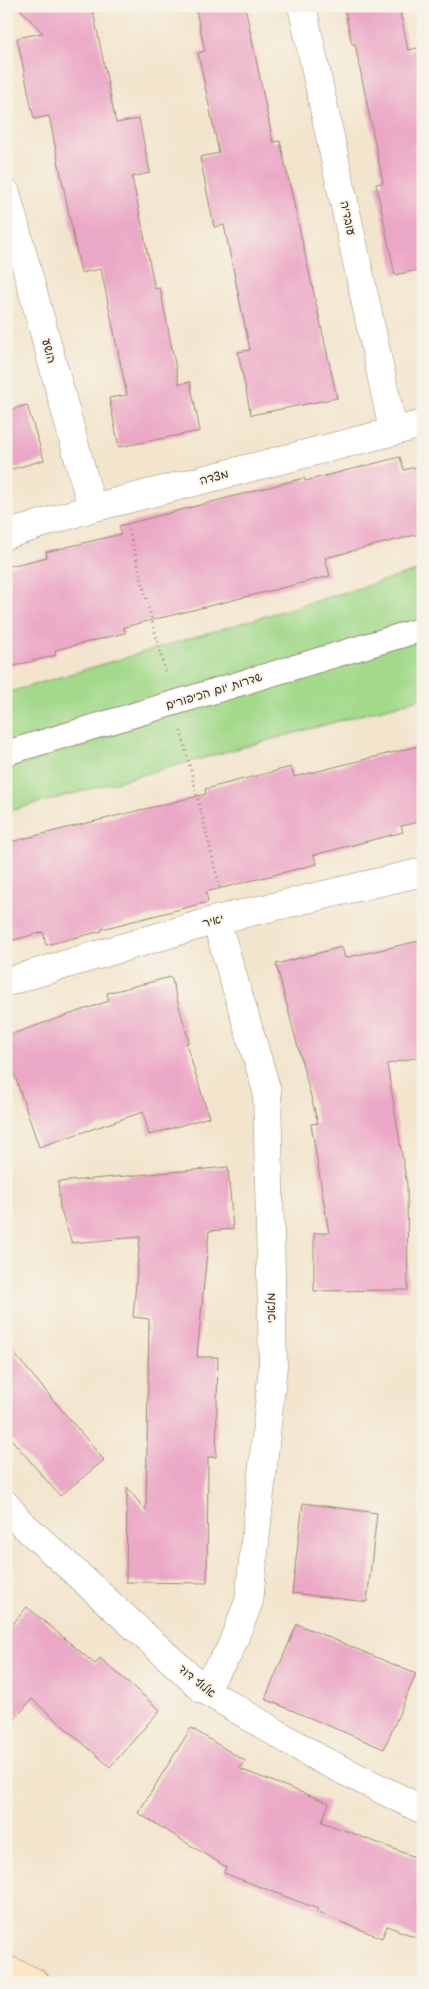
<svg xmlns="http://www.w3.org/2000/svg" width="429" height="1989" viewBox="0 0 429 1989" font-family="'Shantell Sans','Playpen Sans Hebrew',sans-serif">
<rect width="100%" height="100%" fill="#f7f3e8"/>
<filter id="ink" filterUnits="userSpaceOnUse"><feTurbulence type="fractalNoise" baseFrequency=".02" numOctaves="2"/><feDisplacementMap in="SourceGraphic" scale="10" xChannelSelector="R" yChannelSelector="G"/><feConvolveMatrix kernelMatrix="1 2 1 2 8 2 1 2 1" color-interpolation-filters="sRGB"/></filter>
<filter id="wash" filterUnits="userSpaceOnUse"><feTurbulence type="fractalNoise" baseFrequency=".0096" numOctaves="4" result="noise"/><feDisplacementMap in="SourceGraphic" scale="20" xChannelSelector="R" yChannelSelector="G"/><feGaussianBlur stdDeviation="1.12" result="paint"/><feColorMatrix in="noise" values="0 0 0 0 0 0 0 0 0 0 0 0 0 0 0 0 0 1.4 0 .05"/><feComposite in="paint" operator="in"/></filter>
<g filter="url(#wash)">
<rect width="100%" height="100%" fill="#f3e5cd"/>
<!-- green -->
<path fill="#a2d98a" stroke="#6e8254" d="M 423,569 L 423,698 L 6,812 L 6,693 Z"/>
<g id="blocks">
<!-- building -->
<path fill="#eba8c6" d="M 17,6 L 92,6 L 116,123 L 139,119 L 150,173 L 132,177 L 155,289 L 160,288 L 179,384 L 190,382 L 200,431 L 119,447 L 109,398 L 127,395 L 101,269 L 81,273 L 49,116 L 34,119 L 17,38 L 43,33 Z
M 195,6 L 245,6 L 273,142 L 280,141 L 337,398 L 251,415 L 238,352 L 250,350 L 224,225 L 214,227 L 200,157 L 219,153 L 198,53 L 205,51 Z
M 344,6 L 399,6 L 408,50 L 423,47 L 423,269 L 395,275 L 376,184 L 383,183 L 355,44 L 352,44 Z
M 27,405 L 44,460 L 6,471 L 6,411 Z
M 400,457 L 404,470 L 423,465 L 423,533 L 325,558 L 330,576 L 124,627 L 125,633 L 55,650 L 56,655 L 6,668 L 6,567 L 47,557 L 46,552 L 121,534 L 119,526 L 304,478 L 305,481 Z
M 423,745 L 423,821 L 401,826 L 403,832 L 314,855 L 317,864 L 206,892 L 208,902 L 102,929 L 102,931 L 46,945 L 43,932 L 6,942 L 6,843 L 206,794 L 205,789 L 291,767 L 294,777 Z
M 423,940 L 423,1056 L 387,1064 L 407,1185 L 408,1290 L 314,1291 L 314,1233 L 329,1233 L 311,1124 L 318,1123 L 276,964 L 342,947 L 345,958 Z
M 171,977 L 189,1042 L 186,1043 L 209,1117 L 149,1135 L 143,1112 L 39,1147 L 6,1050 L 6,1036 L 109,1001 L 107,993 Z
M 228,1167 L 233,1229 L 209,1231 L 197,1357 L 218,1357 L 216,1457 L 208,1457 L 207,1583 L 126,1582 L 127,1487 L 146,1511 L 149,1319 L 133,1317 L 140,1237 L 72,1243 L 60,1208 L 58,1182 Z
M 6,1344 L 104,1460 L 60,1496 L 6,1433 Z
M 303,1503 L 377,1513 L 367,1602 L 292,1593 Z
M 27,1607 L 95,1664 L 100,1658 L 160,1710 L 110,1767 L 32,1699 L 6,1729 L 6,1632 Z
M 297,1624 L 416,1674 L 384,1749 L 265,1699 Z
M 191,1728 L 245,1761 L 240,1769 L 329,1803 L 322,1822 L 423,1860 L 423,1940 L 387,1926 L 382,1938 L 316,1912 L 318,1909 L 224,1873 L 226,1867 L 138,1813 Z"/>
</g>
</g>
<g filter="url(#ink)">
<use href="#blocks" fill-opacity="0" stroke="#978876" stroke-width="1"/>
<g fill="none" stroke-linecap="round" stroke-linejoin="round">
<!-- pedestrian casing -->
<g stroke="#978876" stroke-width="26">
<path id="pedestrian" d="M 6,753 L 423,629"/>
</g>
<!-- minor casing -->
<g stroke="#978876" stroke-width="29">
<path id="minor" d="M 302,6 L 393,430
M 6,193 L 92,508
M 6,535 L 92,508 L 423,424
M 6,982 L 216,920 L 423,872
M 203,1689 L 229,1652 L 249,1601 L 273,1366 L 267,1091 L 216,920"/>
</g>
<!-- tertiary casing -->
<g stroke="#978876" stroke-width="29">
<path id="tertiary" d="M 6,1505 L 18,1520 L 203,1689 L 320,1759 L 423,1810"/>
</g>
<!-- secondary casing -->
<g stroke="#978876" stroke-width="29">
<path id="secondary" d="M 6,1969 L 36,1983"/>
</g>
<!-- path -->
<path stroke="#978876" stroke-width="3" stroke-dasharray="1 4" stroke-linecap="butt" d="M 129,530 L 166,675
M 181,731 L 220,888"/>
<!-- pedestrian -->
<use href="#pedestrian" stroke="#fff" stroke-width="24"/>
<!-- minor -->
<use href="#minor" stroke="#fff" stroke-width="28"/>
<!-- tertiary -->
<use href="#tertiary" stroke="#fff" stroke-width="28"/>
<!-- secondary -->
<use href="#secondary" stroke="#fde5c5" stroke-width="28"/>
</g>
</g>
<g text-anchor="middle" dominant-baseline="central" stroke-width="4" stroke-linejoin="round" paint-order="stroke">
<!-- street labels -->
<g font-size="12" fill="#3b2a1e" stroke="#f7f3e8">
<text transform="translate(348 218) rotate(78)">עובדיה</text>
<text transform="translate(49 351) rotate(75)">הושע</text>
<text transform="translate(214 477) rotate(-15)">מצדה</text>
<text transform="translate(214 691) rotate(-17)">שדרות יום הכיפורים</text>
<text transform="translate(213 921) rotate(-15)">יאיר</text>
<text transform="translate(271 1308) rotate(-91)">מלאכי</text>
<text transform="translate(197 1681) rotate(39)">אלוף דוד</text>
</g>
</g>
<!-- margin -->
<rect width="429" height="1989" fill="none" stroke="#f7f3e8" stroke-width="25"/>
</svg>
